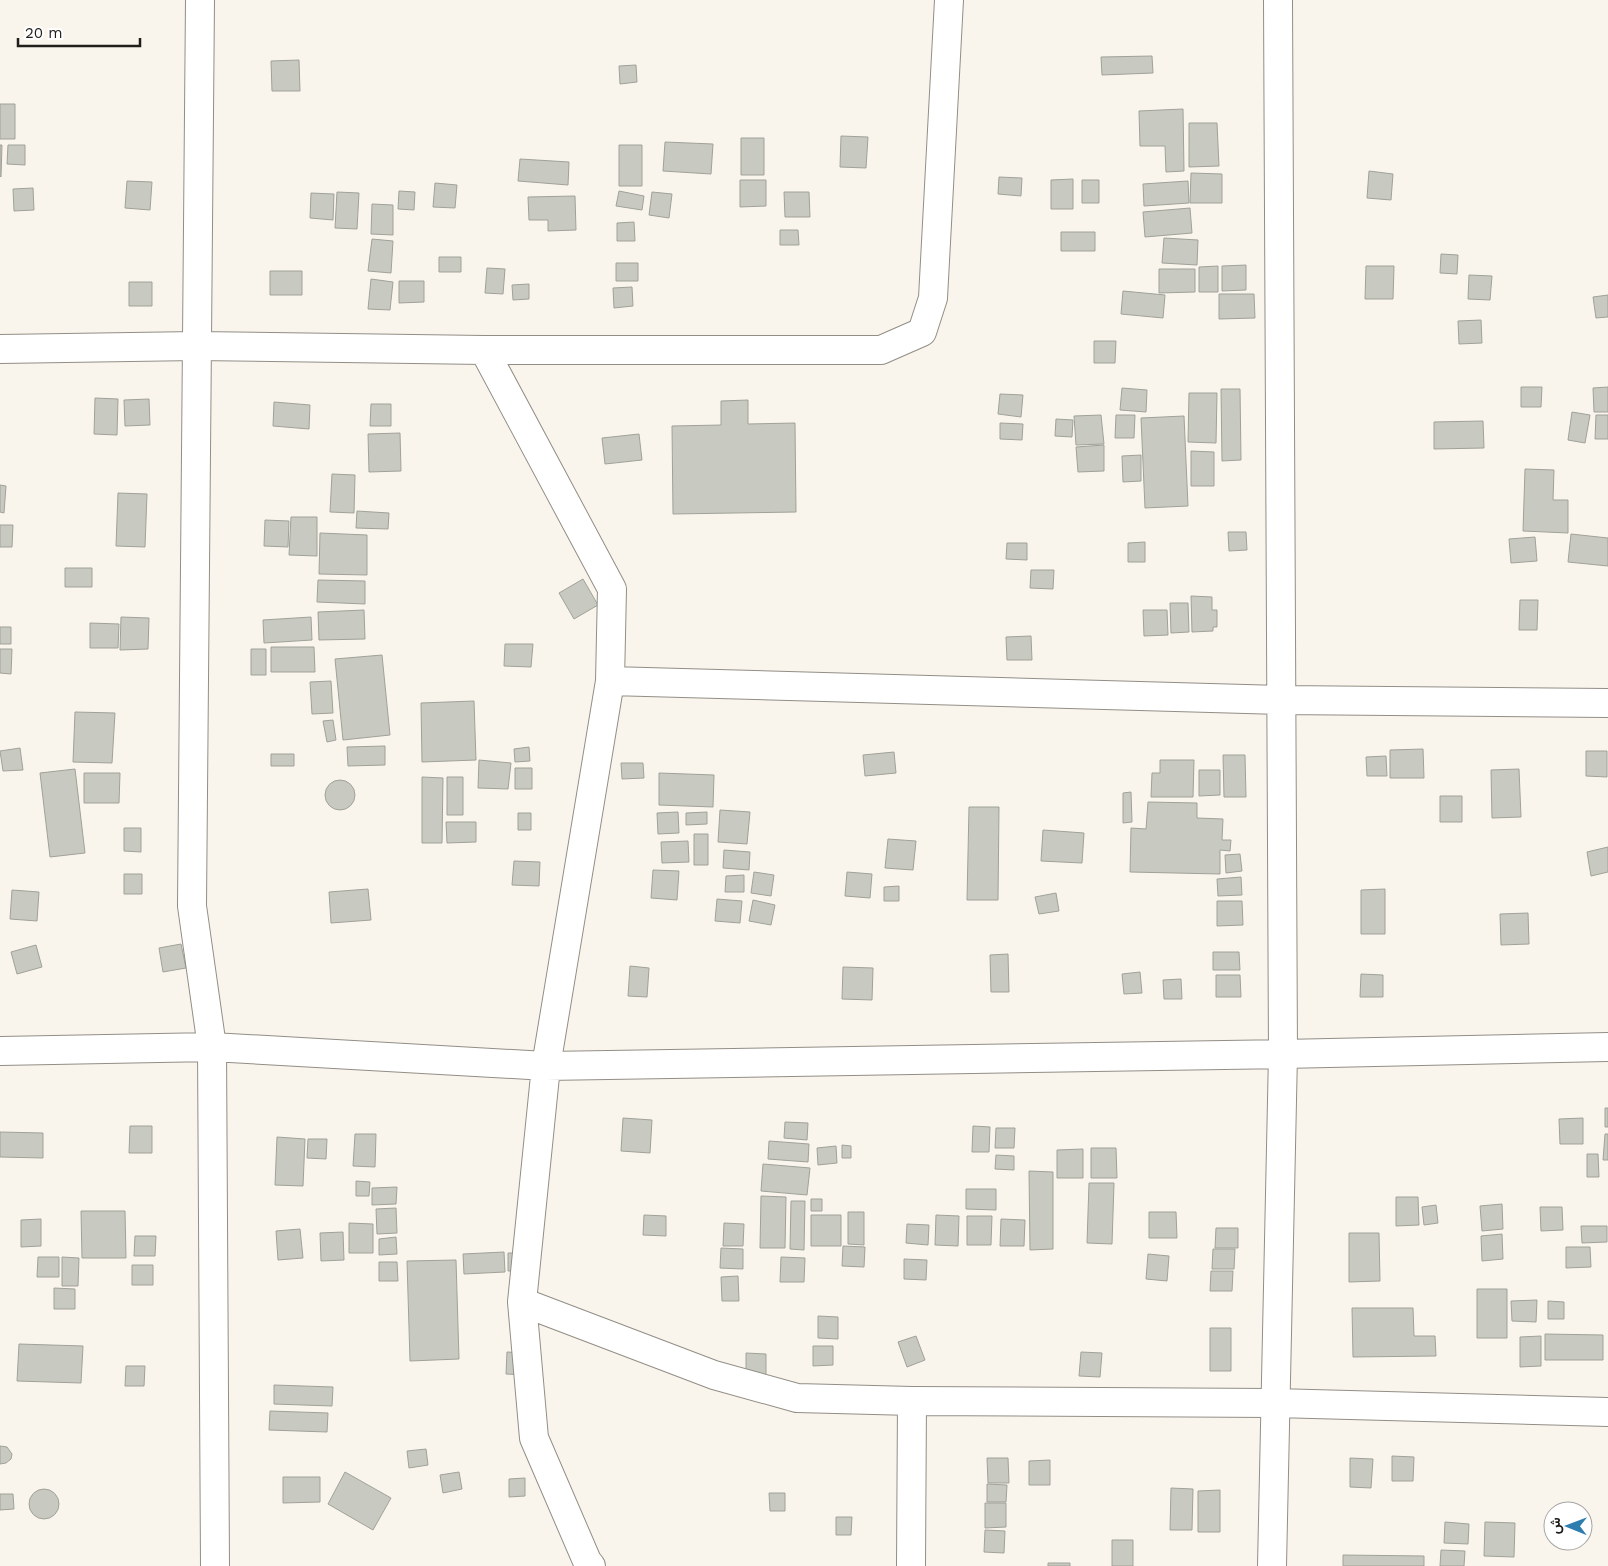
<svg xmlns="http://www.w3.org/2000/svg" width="1608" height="1566" viewBox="0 0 1608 1566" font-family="'Work Sans',Vazirmatn,sans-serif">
<rect width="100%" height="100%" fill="#faf5ec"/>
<!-- building -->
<path fill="#c8c9c0" stroke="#a0a299" d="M 1152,56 L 1153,73 L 1102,75 L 1101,57 Z
M 299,60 L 300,91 L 272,91 L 271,61 Z
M 636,65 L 637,82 L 620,84 L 619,66 Z
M 0,104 L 15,104 L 15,139 L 0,139 Z
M 1183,109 L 1184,171 L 1166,172 L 1165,146 L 1140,146 L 1139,111 Z
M 1189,123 L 1217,123 L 1219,166 L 1189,167 Z
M 841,136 L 868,137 L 866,168 L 840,167 Z
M 741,138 L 764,138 L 764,175 L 741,175 Z
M 665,142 L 713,144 L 711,174 L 663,171 Z
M 0,145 L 2,145 L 1,177 L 0,176 Z
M 8,145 L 25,145 L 25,165 L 7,164 Z
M 619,145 L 642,145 L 642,186 L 619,186 Z
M 520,159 L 569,162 L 568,185 L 518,181 Z
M 1369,171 L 1393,174 L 1391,200 L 1367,198 Z
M 1191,173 L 1222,174 L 1222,203 L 1190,203 Z
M 999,177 L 1022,178 L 1021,196 L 998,194 Z
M 1073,179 L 1073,209 L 1051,209 L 1051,180 Z
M 740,180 L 766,180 L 766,206 L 740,207 Z
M 1082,180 L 1099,180 L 1099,203 L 1082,203 Z
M 127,181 L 152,182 L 150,210 L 125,208 Z
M 1188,181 L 1189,203 L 1144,206 L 1143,184 Z
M 435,183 L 457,185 L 455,208 L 433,207 Z
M 33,188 L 34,210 L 14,211 L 13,189 Z
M 399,191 L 415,192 L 414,210 L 398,209 Z
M 619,191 L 644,196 L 642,210 L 616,206 Z
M 337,192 L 359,193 L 357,229 L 335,228 Z
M 652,192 L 672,194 L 669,218 L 649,215 Z
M 784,192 L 809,192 L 810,217 L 785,217 Z
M 311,193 L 334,194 L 333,220 L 310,218 Z
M 575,196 L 576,230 L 548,231 L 548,220 L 529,220 L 528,197 Z
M 372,204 L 393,205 L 393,235 L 371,234 Z
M 1190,208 L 1192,233 L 1145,237 L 1143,212 Z
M 634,222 L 635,241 L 617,241 L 617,223 Z
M 780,230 L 798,230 L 799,245 L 780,245 Z
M 1061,232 L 1095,232 L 1095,251 L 1061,251 Z
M 1164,238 L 1198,240 L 1197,265 L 1162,263 Z
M 372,239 L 393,241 L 391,273 L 368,271 Z
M 1441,254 L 1458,255 L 1457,274 L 1440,273 Z
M 439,257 L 461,257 L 461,272 L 439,272 Z
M 616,263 L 638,263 L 638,281 L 616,281 Z
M 1246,265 L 1246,290 L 1222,291 L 1222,266 Z
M 1218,266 L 1218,292 L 1199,292 L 1199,267 Z
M 1366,266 L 1394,266 L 1393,299 L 1365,299 Z
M 487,268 L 505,269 L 503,294 L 485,293 Z
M 1159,269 L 1195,269 L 1195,292 L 1159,293 Z
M 270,271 L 302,271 L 302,295 L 270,295 Z
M 1469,275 L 1492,276 L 1490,300 L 1468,299 Z
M 371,279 L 393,282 L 390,310 L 368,309 Z
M 399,281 L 424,281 L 424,302 L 399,303 Z
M 129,282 L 152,282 L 152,306 L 129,306 Z
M 529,284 L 529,299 L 513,300 L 512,285 Z
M 632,287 L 633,306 L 614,308 L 613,288 Z
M 1123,291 L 1165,295 L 1163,318 L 1121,314 Z
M 1219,294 L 1254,294 L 1255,318 L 1219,319 Z
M 1608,295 L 1608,317 L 1596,318 L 1593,297 Z
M 1481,320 L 1482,343 L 1459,344 L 1458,321 Z
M 1094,341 L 1116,341 L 1115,363 L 1094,363 Z
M 1521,387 L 1542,387 L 1541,407 L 1521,407 Z
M 1608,387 L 1608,412 L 1594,412 L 1593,388 Z
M 1122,388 L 1147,390 L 1146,412 L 1120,410 Z
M 1221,389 L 1240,389 L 1241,460 L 1222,461 Z
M 1189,393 L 1217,393 L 1216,443 L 1188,442 Z
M 1000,394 L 1023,395 L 1021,417 L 998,414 Z
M 95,398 L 118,399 L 117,435 L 94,434 Z
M 149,399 L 150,425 L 125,426 L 124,400 Z
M 748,400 L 748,424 L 795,423 L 796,512 L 673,514 L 672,426 L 721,425 L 721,401 Z
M 274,402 L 310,405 L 309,429 L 273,426 Z
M 371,404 L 391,404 L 391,426 L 370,426 Z
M 1572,412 L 1590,415 L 1585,443 L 1568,440 Z
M 1101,415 L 1104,444 L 1076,445 L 1074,416 Z
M 1116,415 L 1135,415 L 1134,438 L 1115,438 Z
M 1596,415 L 1608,415 L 1608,439 L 1595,439 Z
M 1184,416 L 1188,506 L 1145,508 L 1141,418 Z
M 1056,419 L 1073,420 L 1072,437 L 1055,436 Z
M 1483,421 L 1484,448 L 1434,449 L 1434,422 Z
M 1000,423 L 1023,424 L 1022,440 L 1000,439 Z
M 400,433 L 401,471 L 369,472 L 368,434 Z
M 639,434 L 642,460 L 605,464 L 602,438 Z
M 1104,445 L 1104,471 L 1078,472 L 1076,447 Z
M 1191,451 L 1214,452 L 1214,486 L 1191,486 Z
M 1141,455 L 1141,481 L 1123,482 L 1122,456 Z
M 1525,469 L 1554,470 L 1553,500 L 1568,500 L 1568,533 L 1523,531 Z
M 332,474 L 355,475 L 354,513 L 330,512 Z
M 0,485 L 6,486 L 4,513 L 0,512 Z
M 118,493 L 147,494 L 145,547 L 116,546 Z
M 357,511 L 389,513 L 388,529 L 356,528 Z
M 291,517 L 317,517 L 317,556 L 289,555 Z
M 265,520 L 289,521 L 288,547 L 264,546 Z
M 0,525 L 13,525 L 12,547 L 0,547 Z
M 1228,532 L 1246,532 L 1247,550 L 1229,551 Z
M 320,533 L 367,535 L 367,575 L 319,574 Z
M 1571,534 L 1608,538 L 1608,566 L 1568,562 Z
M 1535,537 L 1537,561 L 1511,563 L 1509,539 Z
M 1145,542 L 1145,562 L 1128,562 L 1128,543 Z
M 1007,543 L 1027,543 L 1027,560 L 1006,559 Z
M 65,568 L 92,568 L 92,587 L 65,587 Z
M 1031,570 L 1054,570 L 1053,589 L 1030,588 Z
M 583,579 L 598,605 L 574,619 L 559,593 Z
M 318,580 L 365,581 L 365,604 L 317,602 Z
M 1191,596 L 1212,597 L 1212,610 L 1217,610 L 1217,627 L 1213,627 L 1213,631 L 1192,632 Z
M 1520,600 L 1538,600 L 1537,630 L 1519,630 Z
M 1170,603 L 1188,603 L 1189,632 L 1171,633 Z
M 364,610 L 365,639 L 319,640 L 318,612 Z
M 1143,610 L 1167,610 L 1168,635 L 1144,636 Z
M 121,617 L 149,618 L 148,649 L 120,650 Z
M 311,617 L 312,640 L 264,643 L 263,620 Z
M 90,623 L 119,624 L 118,648 L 90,648 Z
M 0,627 L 11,627 L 11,644 L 0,644 Z
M 1031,636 L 1032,660 L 1007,660 L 1006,637 Z
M 505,644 L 533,644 L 531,667 L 504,666 Z
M 271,647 L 314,647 L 315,672 L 271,672 Z
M 0,649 L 12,649 L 11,674 L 0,673 Z
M 251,649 L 266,649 L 266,675 L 251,675 Z
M 382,655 L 390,735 L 343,740 L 335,659 Z
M 331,681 L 333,713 L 312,714 L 310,682 Z
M 474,701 L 476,760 L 422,762 L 421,703 Z
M 75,712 L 115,713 L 112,763 L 73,762 Z
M 333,720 L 336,740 L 327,742 L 323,721 Z
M 385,746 L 385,765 L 348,766 L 347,747 Z
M 529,747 L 530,761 L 515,762 L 514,749 Z
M 20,748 L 23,770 L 3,771 L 0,751 Z
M 1423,749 L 1424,778 L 1390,778 L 1390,750 Z
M 1586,751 L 1607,751 L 1607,777 L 1586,776 Z
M 894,752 L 896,773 L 865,776 L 863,755 Z
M 271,754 L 294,754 L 294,766 L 271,766 Z
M 1223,755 L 1245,755 L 1246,797 L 1224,797 Z
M 1386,756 L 1387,776 L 1367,776 L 1366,757 Z
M 479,760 L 511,763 L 508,789 L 478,788 Z
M 1160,760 L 1194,760 L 1193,797 L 1151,797 L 1152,773 L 1160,773 Z
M 621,763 L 643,763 L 644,778 L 622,779 Z
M 515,768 L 532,768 L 532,789 L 515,789 Z
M 75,769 L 85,853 L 50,857 L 40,773 Z
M 1519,769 L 1521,817 L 1492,818 L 1491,770 Z
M 1199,770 L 1220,770 L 1220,795 L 1199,796 Z
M 84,773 L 120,773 L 119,803 L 84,803 Z
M 659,773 L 714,775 L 713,807 L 659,805 Z
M 422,777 L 443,778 L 442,843 L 422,843 Z
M 447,777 L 463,777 L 463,815 L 447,815 Z
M325 795a15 15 0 1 1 30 0a15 15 0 1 1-30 0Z
M 1131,792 L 1132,822 L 1123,823 L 1123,793 Z
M 1440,796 L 1462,796 L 1462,822 L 1440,822 Z
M 1148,802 L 1197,803 L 1197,818 L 1223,819 L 1222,840 L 1231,840 L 1230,851 L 1220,850 L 1220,874 L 1130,872 L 1131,828 L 1146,829 Z
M 969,807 L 999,807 L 998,900 L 967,900 Z
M 720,810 L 750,812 L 747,844 L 718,842 Z
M 678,812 L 679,833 L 658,834 L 657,813 Z
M 707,812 L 707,824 L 686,825 L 686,813 Z
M 518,813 L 531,813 L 531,830 L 518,830 Z
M 446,822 L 476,822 L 476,842 L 447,843 Z
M 124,828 L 141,828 L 141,852 L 124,851 Z
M 1043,830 L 1084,833 L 1082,863 L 1041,861 Z
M 694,834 L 708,834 L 708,865 L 694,865 Z
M 888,839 L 916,841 L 913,870 L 885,868 Z
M 688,841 L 689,862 L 662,863 L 661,842 Z
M 1608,847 L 1608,872 L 1591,876 L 1587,852 Z
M 724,850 L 750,852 L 749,870 L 723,868 Z
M 1240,854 L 1242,871 L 1226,873 L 1225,855 Z
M 514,861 L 540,862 L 539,886 L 512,885 Z
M 653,870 L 679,871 L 677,900 L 651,898 Z
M 754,872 L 774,875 L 771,896 L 751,893 Z
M 847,872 L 872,874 L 870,898 L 845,896 Z
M 124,874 L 142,874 L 142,894 L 124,894 Z
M 744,875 L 744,892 L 725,892 L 726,876 Z
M 1241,877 L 1242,895 L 1218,896 L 1217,879 Z
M 899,886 L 899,901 L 884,901 L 884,887 Z
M 368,889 L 371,920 L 331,923 L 329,892 Z
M 1385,889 L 1385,934 L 1361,934 L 1361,890 Z
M 12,890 L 39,892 L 37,921 L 10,919 Z
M 1056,893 L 1059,911 L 1039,914 L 1035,897 Z
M 717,899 L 742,901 L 740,923 L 715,921 Z
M 753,900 L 775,905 L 771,925 L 749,921 Z
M 1217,901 L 1242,901 L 1243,925 L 1217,926 Z
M 1528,913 L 1529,944 L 1501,945 L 1500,914 Z
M 181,944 L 186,968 L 163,972 L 159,948 Z
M 36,945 L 42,967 L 17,974 L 11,952 Z
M 1213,952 L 1239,952 L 1240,970 L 1213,970 Z
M 1008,954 L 1009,992 L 991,992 L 990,955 Z
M 630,966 L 649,968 L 647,997 L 628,996 Z
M 843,967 L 873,968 L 872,1000 L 842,999 Z
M 1140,972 L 1142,993 L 1124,994 L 1122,974 Z
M 1361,974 L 1383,975 L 1383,997 L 1360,997 Z
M 1216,975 L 1240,975 L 1241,997 L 1216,997 Z
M 1181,979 L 1182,999 L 1164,999 L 1163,980 Z
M 1605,1108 L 1608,1108 L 1608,1127 L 1605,1127 Z
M 623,1118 L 652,1120 L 650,1153 L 621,1151 Z
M 1583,1118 L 1583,1144 L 1560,1144 L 1559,1119 Z
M 785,1122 L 808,1123 L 807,1140 L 784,1138 Z
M 130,1126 L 152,1126 L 152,1153 L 129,1153 Z
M 973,1126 L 990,1127 L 989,1152 L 972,1152 Z
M 996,1128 L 1015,1128 L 1014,1148 L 995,1148 Z
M 0,1132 L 43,1133 L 43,1158 L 0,1157 Z
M 355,1134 L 376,1134 L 375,1167 L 353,1166 Z
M 1605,1134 L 1608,1134 L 1608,1160 L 1603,1160 Z
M 277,1137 L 305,1139 L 303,1186 L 275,1185 Z
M 308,1139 L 327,1139 L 326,1159 L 307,1158 Z
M 769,1141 L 809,1144 L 808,1162 L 768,1159 Z
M 842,1145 L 851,1146 L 851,1158 L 842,1158 Z
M 836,1146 L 837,1163 L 818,1165 L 817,1148 Z
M 1091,1148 L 1116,1148 L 1117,1178 L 1091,1178 Z
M 1083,1149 L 1083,1178 L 1057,1178 L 1057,1150 Z
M 1587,1154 L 1598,1154 L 1599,1177 L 1587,1177 Z
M 996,1155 L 1014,1156 L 1014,1170 L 995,1169 Z
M 763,1164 L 810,1168 L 807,1195 L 761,1191 Z
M 1029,1171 L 1053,1172 L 1053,1249 L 1030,1250 Z
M 356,1181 L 370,1182 L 369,1196 L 356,1196 Z
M 1089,1183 L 1114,1183 L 1112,1244 L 1087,1243 Z
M 397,1187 L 396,1204 L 372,1205 L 372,1188 Z
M 966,1189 L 996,1189 L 996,1210 L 966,1209 Z
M 761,1196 L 786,1197 L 785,1248 L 760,1248 Z
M 1396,1197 L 1418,1197 L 1419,1225 L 1396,1226 Z
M 811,1199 L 822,1199 L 822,1211 L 811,1211 Z
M 791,1201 L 805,1201 L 804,1250 L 790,1249 Z
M 1502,1204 L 1503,1229 L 1482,1231 L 1480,1206 Z
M 1436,1205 L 1438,1223 L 1424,1225 L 1422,1207 Z
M 1540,1207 L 1562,1207 L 1563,1230 L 1541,1231 Z
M 396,1208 L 397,1233 L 377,1234 L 376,1209 Z
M 81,1211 L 125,1211 L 126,1258 L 82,1258 Z
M 848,1212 L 864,1212 L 864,1245 L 848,1244 Z
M 1149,1212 L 1176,1212 L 1177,1238 L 1149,1238 Z
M 644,1215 L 666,1216 L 666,1236 L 643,1235 Z
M 811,1215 L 841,1215 L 841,1246 L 811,1246 Z
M 936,1215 L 959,1216 L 958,1246 L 935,1245 Z
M 967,1216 L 992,1216 L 991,1245 L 967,1245 Z
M 41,1219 L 41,1246 L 21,1247 L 21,1220 Z
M 1001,1219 L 1025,1220 L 1024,1246 L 1000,1246 Z
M 349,1223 L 373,1224 L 373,1253 L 349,1253 Z
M 724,1223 L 744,1224 L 743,1246 L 723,1246 Z
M 907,1224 L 929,1225 L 928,1245 L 906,1243 Z
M 1581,1226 L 1607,1226 L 1607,1242 L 1582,1243 Z
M 1216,1228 L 1238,1228 L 1238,1248 L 1215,1248 Z
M 300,1229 L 303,1258 L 278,1260 L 276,1231 Z
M 343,1232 L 344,1260 L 321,1261 L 320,1233 Z
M 1349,1233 L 1379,1233 L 1380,1281 L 1349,1282 Z
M 1502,1234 L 1503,1259 L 1482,1261 L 1481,1236 Z
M 135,1236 L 156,1236 L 155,1256 L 134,1256 Z
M 396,1237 L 397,1254 L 379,1255 L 379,1239 Z
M 843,1246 L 865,1247 L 864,1267 L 842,1266 Z
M 1566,1247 L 1590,1247 L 1591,1267 L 1566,1268 Z
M 721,1248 L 743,1249 L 743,1269 L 720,1268 Z
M 1213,1249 L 1235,1249 L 1234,1269 L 1212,1269 Z
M 504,1252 L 505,1272 L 464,1274 L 463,1254 Z
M 508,1253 L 524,1253 L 524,1271 L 508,1271 Z
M 1148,1254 L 1169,1256 L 1167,1281 L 1146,1279 Z
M 38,1257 L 59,1257 L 59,1277 L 37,1277 Z
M 62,1257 L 79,1258 L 78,1286 L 62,1286 Z
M 781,1257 L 805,1258 L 804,1282 L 780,1282 Z
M 904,1259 L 927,1260 L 926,1280 L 904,1279 Z
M 456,1260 L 459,1359 L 410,1361 L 407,1261 Z
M 379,1262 L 397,1262 L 398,1281 L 379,1281 Z
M 132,1265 L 153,1265 L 153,1285 L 132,1285 Z
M 1211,1271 L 1233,1271 L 1232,1291 L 1210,1291 Z
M 738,1276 L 739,1301 L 722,1301 L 721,1277 Z
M 54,1288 L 75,1289 L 75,1309 L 54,1309 Z
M 1477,1289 L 1507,1289 L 1507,1338 L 1477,1338 Z
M 1537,1300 L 1536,1322 L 1512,1321 L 1511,1301 Z
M 1548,1301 L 1564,1302 L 1564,1319 L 1548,1319 Z
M 1352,1308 L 1413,1308 L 1414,1336 L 1435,1336 L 1436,1356 L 1353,1357 Z
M 818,1316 L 838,1317 L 838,1339 L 818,1338 Z
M 1210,1328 L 1231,1328 L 1231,1371 L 1210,1371 Z
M 1545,1334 L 1603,1335 L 1603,1360 L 1545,1360 Z
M 916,1336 L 925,1360 L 907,1367 L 898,1342 Z
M 1541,1336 L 1541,1366 L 1520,1367 L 1520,1337 Z
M 19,1344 L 83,1346 L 81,1383 L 17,1381 Z
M 813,1346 L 833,1346 L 833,1365 L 813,1366 Z
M 507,1352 L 526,1353 L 526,1375 L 506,1374 Z
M 1081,1352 L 1102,1353 L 1100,1377 L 1079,1376 Z
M 746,1353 L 766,1354 L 766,1376 L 746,1376 Z
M 126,1366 L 145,1366 L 144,1386 L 125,1386 Z
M 274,1385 L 333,1387 L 332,1406 L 274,1404 Z
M 270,1411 L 328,1413 L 327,1432 L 269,1430 Z
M 0,1446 L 7,1447 L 12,1454 L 11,1459 L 6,1463 L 0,1464 Z
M 426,1449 L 428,1465 L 409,1468 L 407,1451 Z
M 1392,1456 L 1414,1457 L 1413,1481 L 1392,1481 Z
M 987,1458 L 1008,1458 L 1009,1483 L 988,1483 Z
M 1350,1458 L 1373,1459 L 1371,1488 L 1350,1487 Z
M 1050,1460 L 1050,1485 L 1029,1485 L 1029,1461 Z
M 345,1472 L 391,1498 L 373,1530 L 328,1504 Z
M 459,1472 L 462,1489 L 443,1493 L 440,1475 Z
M 283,1477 L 320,1477 L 320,1502 L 283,1503 Z
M 525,1478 L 525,1496 L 509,1497 L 509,1479 Z
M 987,1484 L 1007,1485 L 1006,1502 L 987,1502 Z
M 1171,1488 L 1193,1489 L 1192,1530 L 1170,1530 Z
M29 1504a15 15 0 1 1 30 0a15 15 0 1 1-30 0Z
M 1220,1490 L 1220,1532 L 1198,1532 L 1198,1491 Z
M 769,1493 L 785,1493 L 785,1511 L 770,1511 Z
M 0,1494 L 13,1494 L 14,1509 L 0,1510 Z
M 985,1503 L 1006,1503 L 1006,1527 L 985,1528 Z
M 836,1517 L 852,1517 L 851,1535 L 836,1535 Z
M 1445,1522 L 1469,1524 L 1468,1544 L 1444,1543 Z
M 1485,1522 L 1515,1523 L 1514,1557 L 1484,1556 Z
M 985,1530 L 1005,1531 L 1004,1553 L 984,1552 Z
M 1112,1540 L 1133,1540 L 1133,1566 L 1112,1566 Z
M 1441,1550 L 1465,1551 L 1464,1566 L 1440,1566 Z
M 1343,1555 L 1424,1556 L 1424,1566 L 1343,1566 Z
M 1048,1563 L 1070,1563 L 1070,1566 L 1048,1566 Z"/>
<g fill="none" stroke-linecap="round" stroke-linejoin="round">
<!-- street casing -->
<g stroke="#928e86" stroke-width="30">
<path id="street" d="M 200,0 L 192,906 L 212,1047 L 215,1566
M 0,349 L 196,346 L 484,350 L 881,350 L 922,332 L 933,298 L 949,0
M 484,350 L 612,589 L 610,681 L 546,1066 L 522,1302 L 534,1438 L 587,1561 L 591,1566
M 610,681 L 1282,700 L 1608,703
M 0,1051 L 212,1047 L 546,1066 L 1283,1054 L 1608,1047
M 522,1302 L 714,1375 L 797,1398 L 912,1401 L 1275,1403 L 1608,1412
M 911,1566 L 912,1401
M 1272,1566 L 1283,1054 L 1278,0"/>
</g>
<!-- street -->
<use href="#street" stroke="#fff" stroke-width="28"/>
</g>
<!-- north arrow -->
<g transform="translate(1568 1526) rotate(271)"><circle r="24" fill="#ffffff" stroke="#a6a5a4"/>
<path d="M0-4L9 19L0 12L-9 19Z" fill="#2d7eaf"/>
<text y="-8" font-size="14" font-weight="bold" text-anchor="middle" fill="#201e1b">ش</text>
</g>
<!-- scale -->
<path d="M18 38v8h122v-8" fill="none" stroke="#201e1b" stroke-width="2.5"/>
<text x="25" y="38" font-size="15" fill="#201e1b" stroke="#ffffff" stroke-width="4" paint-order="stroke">20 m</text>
</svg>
